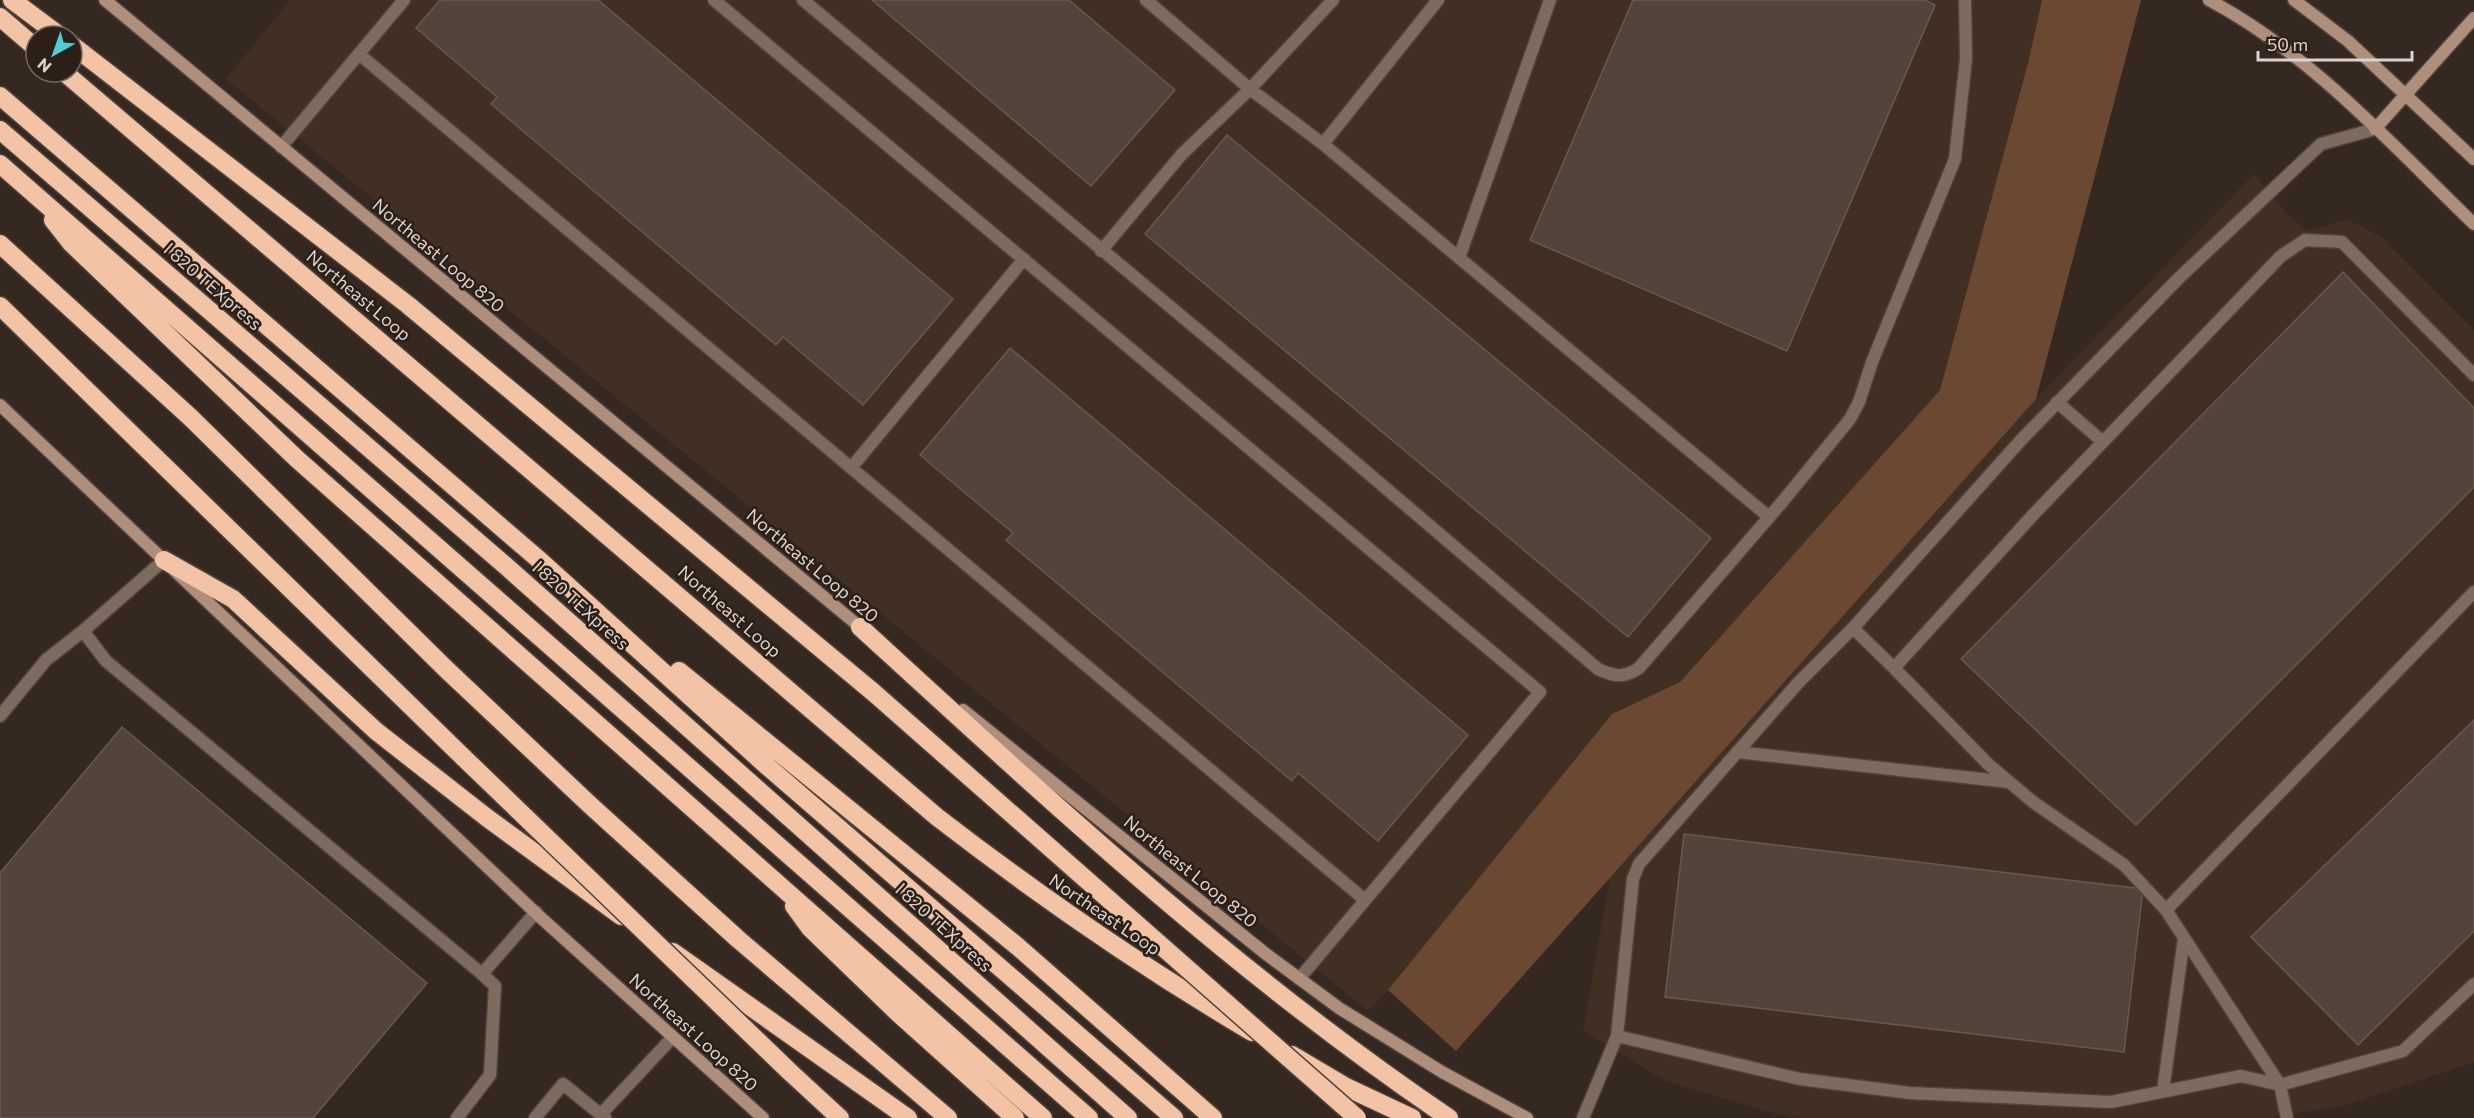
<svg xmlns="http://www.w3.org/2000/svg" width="2474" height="1118" viewBox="0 0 2474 1118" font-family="Commissioner,sans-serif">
<rect width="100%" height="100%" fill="#352820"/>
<!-- built -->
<path fill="#422f23" d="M 290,0 L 2042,0 L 2028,63 L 1940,390 L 1680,682 L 1612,714 L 1388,990 L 1368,1011 L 226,79 Z
M 2254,174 L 2286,213 L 2308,231 L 2347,219 L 2383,238 L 2474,330 L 2474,1062 L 2347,1105 L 2267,1118 L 1802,1118 L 1769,1112 L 1666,1081 L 1583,1031 L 1610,878 L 2036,399 Z"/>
<!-- green -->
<path fill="#6a4831" d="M 2042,0 L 2141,0 L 2036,399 L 1456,1051 L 1388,990 L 1612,714 L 1680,682 L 1940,390 L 2028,63 Z"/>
<!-- building -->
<path fill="#52443b" stroke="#675950" stroke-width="1.5" d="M 440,0 L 598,0 L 953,299 L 863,405 L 783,337 L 776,345 L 491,104 L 497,97 L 416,28 Z
M 872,0 L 1069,0 L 1175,90 L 1091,186 Z
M 1633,0 L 1925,0 L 1935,5 L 1787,351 L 1530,240 Z
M 1227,135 L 1711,538 L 1628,637 L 1145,234 Z
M 2343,272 L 2474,408 L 2474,487 L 2136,825 L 1961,659 Z
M 1010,348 L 1468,735 L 1378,841 L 1298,773 L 1292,781 L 1006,540 L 1013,533 L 920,455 Z
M 2474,720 L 2474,931 L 2358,1045 L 2251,937 Z
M 122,727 L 427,983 L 313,1118 L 0,1118 L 0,873 Z
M 1684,834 L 2143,889 L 2124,1052 L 1665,997 Z"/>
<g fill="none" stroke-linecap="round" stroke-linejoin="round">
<!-- lane casing -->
<g stroke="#50433c" stroke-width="15">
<path id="lane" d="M 714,0 L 1540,692 L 1299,979
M 803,0 L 1301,416 L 1598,669 C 1615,677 1624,678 1639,668 L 1783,501 L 1850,419 L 1859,402 L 1872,362 L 1955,159 L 1966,59 L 1965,0
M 1333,0 L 1250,89 L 1323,144 L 1769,517
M 359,54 L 1365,900
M 2375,129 L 2321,144 L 2179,278 L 2021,440 L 1853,628 L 1798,683 L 1639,864 L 1633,879 L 1617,1036 L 1800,1079 L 1910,1093 L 2111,1102 L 2241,1076 L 2280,1085 L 2403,1051 L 2474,984
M 1323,144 L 1438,0
M 281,147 L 404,0
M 1101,251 L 1182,154 L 1250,89 L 1146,0
M 1459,258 L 1550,0
M 2057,402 L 2103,442
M 851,468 L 1024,259
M 164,560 L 83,631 L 106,661 L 482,974
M 1853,628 L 1894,668 L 2032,516 L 2281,256 L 2305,240 L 2342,242 L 2474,375
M 1894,668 L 1988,764 L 2033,802 L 2124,865 L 2166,910 L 2280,1085 L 2287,1118
M 0,716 L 46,660 L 83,631
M 1737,752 L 2009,782
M 2166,910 L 2474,592
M 2163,1091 L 2184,938
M 601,1114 L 672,1038
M 457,1118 L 490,1075 L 495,986 L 482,974 L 536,912
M 535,1118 L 563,1084 L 605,1118
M 1583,1118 L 1617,1036"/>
</g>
<!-- secondary casing -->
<g stroke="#50433c" stroke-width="15">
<path id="secondary" d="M 105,0 L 866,632
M 2209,0 C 2311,54 2392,145 2474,224
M 2294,0 L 2348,41 L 2474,159
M 2375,129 L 2474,18
M 0,405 L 539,916 L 763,1118
M 963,710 L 1266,954 L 1339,1008 L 1442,1072 L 1527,1118"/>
</g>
<!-- highway casing -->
<g stroke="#50433c" stroke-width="21">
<path id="highway" d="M 12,0 L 60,36
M 0,17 L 36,48
M 72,45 L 408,305 L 873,692
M 64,72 L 937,817 C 1038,895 1142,967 1252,1032
M 0,96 L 537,558 L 767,766 L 1174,1118
M 0,130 L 507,567 L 1128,1118
M 0,164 L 1089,1118
M 53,220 L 71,243 L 297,459 L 1043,1118
M 0,244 L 190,417 L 447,670 L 590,805 L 739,940 L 948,1118
M 0,306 L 464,758
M 164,560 L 233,599 L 376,731 L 486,817 L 621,916
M 860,627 C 1049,800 1236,974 1449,1118
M 679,671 L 1017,946 L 1213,1118
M 794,906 L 810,928 L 898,1013 L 1015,1118
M 673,952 L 908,1118
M 1292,1055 L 1346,1087 L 1412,1118
M 790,1072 L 840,1118"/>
</g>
<!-- lane -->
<use href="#lane" stroke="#7e6b5f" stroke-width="12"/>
<!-- secondary -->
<use href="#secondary" stroke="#ad8f7c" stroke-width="12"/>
<!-- highway -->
<use href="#highway" stroke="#f2c3a5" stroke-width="18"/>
<!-- highway-bridge casing -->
<g stroke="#50433c" stroke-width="21" stroke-linecap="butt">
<path id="highway-bridge" d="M 873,692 L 1357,1118
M 464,758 L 790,1072"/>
</g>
<!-- highway-bridge -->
<use href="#highway-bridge" stroke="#f2c3a5" stroke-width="18"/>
</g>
<g text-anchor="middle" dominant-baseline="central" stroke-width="5" stroke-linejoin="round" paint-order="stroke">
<!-- street labels -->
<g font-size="18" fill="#dbd3cd" stroke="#2b1f17">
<text transform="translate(439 255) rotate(40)">Northeast Loop 820</text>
<text transform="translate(213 286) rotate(41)">I 820 TEXpress</text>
<text transform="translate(359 295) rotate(40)">Northeast Loop</text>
<text transform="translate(813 565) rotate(40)">Northeast Loop 820</text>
<text transform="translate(581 605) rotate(42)">I 820 TEXpress</text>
<text transform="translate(730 611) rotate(41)">Northeast Loop</text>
<text transform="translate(1191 871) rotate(39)">Northeast Loop 820</text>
<text transform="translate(1105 914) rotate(34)">Northeast Loop</text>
<text transform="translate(944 927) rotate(42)">I 820 TEXpress</text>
<text transform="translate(694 1032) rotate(42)">Northeast Loop 820</text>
</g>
</g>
<!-- north arrow -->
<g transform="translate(54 54) rotate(220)"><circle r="28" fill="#2b1f17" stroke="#716760" stroke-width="1.5"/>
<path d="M0-4.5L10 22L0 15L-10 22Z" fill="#51ccd3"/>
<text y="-9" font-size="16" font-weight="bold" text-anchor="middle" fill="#dbd3cd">N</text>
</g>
<!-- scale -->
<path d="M2258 51v9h154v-9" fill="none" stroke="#dbd3cd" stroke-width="3"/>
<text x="2267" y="51" font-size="18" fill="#dbd3cd" stroke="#2b1f17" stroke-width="4.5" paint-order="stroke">50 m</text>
</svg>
